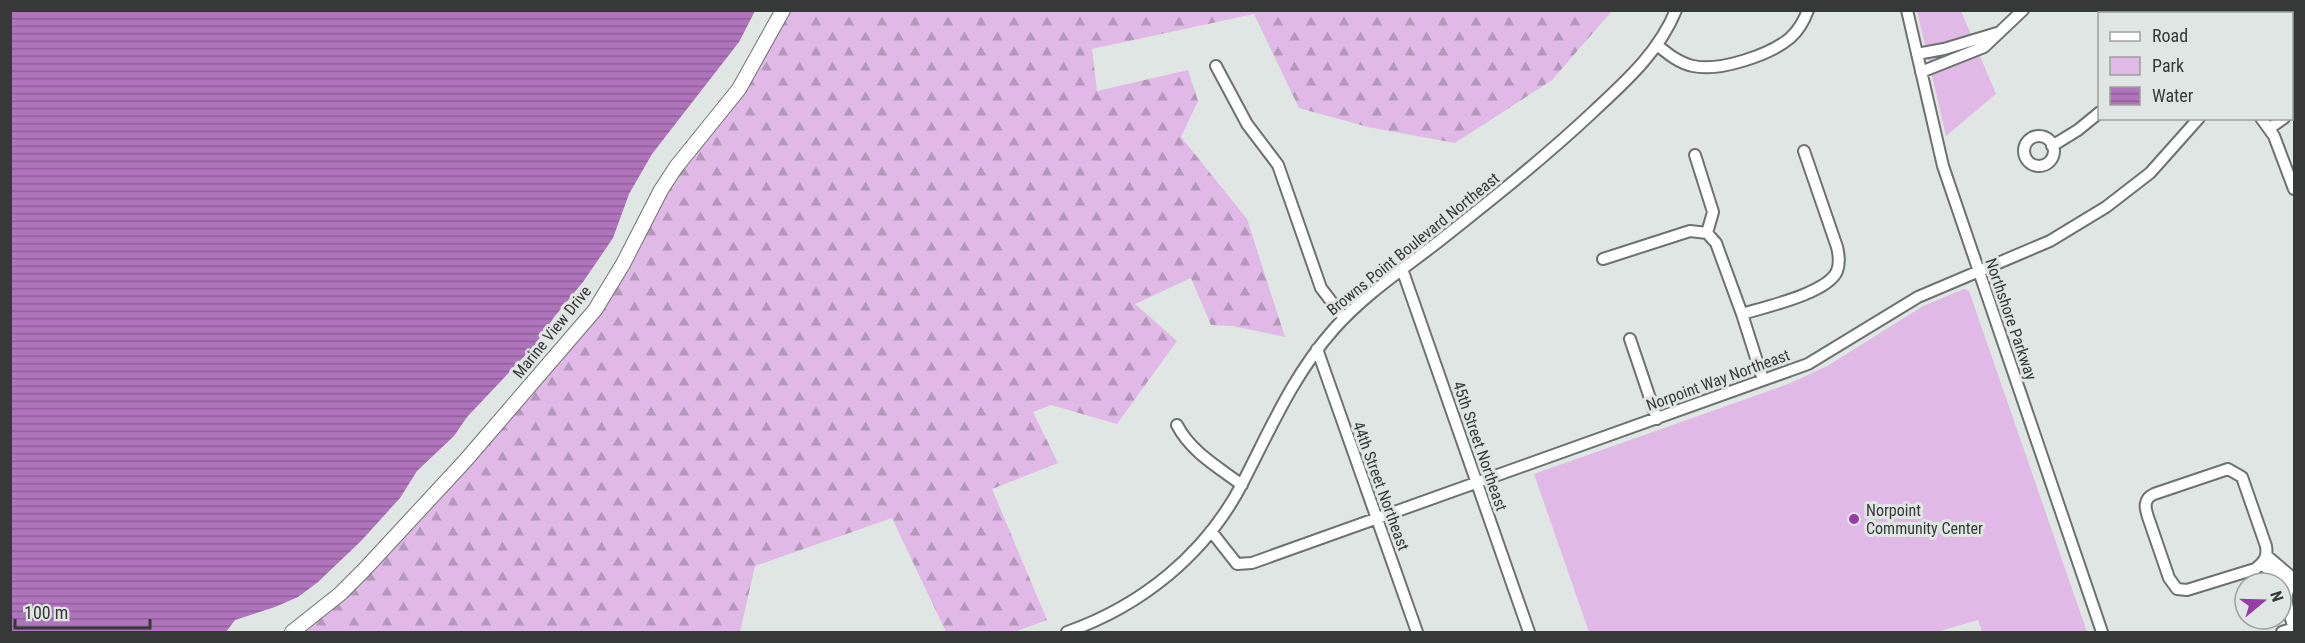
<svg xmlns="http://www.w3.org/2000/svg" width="2305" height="643" viewBox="0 0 2305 643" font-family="'Roboto Condensed',sans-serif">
<defs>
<pattern id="forest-firs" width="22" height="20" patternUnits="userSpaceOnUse" patternTransform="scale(1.5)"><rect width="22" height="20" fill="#e0b9e7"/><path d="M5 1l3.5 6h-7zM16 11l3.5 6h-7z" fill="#b697bc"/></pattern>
<pattern id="water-rules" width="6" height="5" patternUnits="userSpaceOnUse" patternTransform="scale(1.5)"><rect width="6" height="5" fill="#af74bb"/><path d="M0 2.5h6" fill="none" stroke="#8f6099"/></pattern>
</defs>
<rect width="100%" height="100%" fill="#e0e6e3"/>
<!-- green -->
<path fill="#e0b9e7" d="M 1917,11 L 1961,11 L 1996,94 L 1946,136 Z
M 1964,289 L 1969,291 L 2087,632 L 1982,632 L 1978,620 L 1937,632 L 1589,632 L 1534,474 L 1791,383 L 1829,365 L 1923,306 Z"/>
<!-- forest -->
<path fill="url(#forest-firs)" d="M 782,11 L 1612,11 L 1552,80 L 1455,143 L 1368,127 L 1299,108 L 1254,14 L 1092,49 L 1097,91 L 1188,70 L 1198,101 L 1181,137 L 1247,219 L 1285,337 L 1233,326 L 1211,325 L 1191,278 L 1135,304 L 1177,341 L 1117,424 L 1051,405 L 1033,412 L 1058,463 L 992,489 L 1047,620 L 1014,632 L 946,632 L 892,518 L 755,566 L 740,632 L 303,632 L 393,539 L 579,329 Z"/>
<!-- water -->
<path fill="url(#water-rules)" d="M 10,11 L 11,10 L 755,11 L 739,42 L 652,154 L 629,194 L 613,238 L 583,282 L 555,316 L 534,346 L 467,417 L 454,436 L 417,471 L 400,498 L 361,541 L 318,582 L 298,597 L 275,607 L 235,620 L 226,632 L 11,632 Z"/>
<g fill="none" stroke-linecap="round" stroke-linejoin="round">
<!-- minor casing -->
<g stroke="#6c726f" stroke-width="14">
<path id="minor" d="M 1907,10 L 1943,166 L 2102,632
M 2125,10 L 2131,14
M 2168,14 L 2169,10
M 2262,14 L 2264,10
M 2294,34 L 2293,44 L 2294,60
M 1657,45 C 1668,54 1679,63 1693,66 C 1719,72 1770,55 1790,38 C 1799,30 1804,21 1808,10
M 1917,54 L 1944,49 L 1997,33
M 1216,66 L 1247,124 L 1278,165 L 1321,288 L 1344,318
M 1921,72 L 1984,47 L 2023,10
M 2292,112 L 2294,110
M 2261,118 L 2274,136 L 2294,189
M 2270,128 L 2284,118
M2024 151a15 15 0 1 1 30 0a15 15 0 1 1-30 0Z
M 2052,146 L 2078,130 L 2100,112
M 1695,155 L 1713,212 L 1707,233
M 1603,259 L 1690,231 L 1707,233 L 1716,243 L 1742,314 L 1763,380
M 1402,269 L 1529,632
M 1742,314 C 1765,307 1828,293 1837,271 C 1840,263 1839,255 1837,247 L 1804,151
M 1630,339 L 1657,419
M 1317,349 L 1417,632
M 1177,425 C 1191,452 1218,467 1242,485
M 2228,469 L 2242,477 L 2266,546 C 2268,557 2264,562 2255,569 L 2187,590 L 2177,589 L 2169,578 L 2148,517 C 2145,508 2143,499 2154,494 Z
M 1211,531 L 1237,564 L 1252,563 L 1808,364 L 1918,297 L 2050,241 L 2106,207 L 2150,173 L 2199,118
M 2266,555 L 2294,579
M 2262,564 L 2288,587
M 2294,579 C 2281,595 2288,610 2294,628
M 1067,632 C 1141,606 1205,555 1242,484 C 1270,430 1293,375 1334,329 C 1363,296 1403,269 1438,242 C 1491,200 1544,158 1594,111 C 1626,81 1659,52 1676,10
M 2282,632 L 2294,628"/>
</g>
<!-- major casing -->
<g stroke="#6c726f" stroke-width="16">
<path id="major" d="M 292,632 L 340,594 L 364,570 L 465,461 L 595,310 L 623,264 L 661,190 L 676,167 L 739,89 L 783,10"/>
</g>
<!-- minor -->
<use href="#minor" stroke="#fff" stroke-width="10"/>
<!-- major -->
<use href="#major" stroke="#fff" stroke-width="14"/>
</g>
<!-- markers -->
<circle fill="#963ca7" stroke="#e0e6e3" stroke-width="2" cx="1854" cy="519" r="6"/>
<g text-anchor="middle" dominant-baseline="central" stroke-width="6" stroke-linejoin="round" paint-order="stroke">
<!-- street labels -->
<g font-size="16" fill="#363937" stroke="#e0e6e3">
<text transform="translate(1413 244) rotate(-39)">Browns Point Boulevard Northeast</text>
<text transform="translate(2011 319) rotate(71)">Northshore Parkway</text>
<text transform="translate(552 332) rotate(-51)">Marine View Drive</text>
<text transform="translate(1718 380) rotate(-20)">Norpoint Way Northeast</text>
<text transform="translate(1480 446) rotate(71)">45th Street Northeast</text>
<text transform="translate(1381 486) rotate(70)">44th Street Northeast</text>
</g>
<!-- poi labels -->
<g font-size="16" fill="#363937" stroke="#e0e6e3" text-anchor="start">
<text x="1866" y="510">Norpoint<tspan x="1866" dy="18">Community Center</tspan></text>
</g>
</g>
<!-- border -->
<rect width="2305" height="643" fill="none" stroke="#363937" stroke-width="24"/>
<!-- legend -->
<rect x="2098" y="12" width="195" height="108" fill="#e0e6e3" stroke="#9ca19e" stroke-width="1.5"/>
<rect x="2110" y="32" width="30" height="9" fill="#ffffff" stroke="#9ca19e" stroke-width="1.5"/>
<text x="2152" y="42" font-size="18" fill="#363937">Road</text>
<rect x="2110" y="57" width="30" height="18" fill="#e0b9e7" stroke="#9ca19e" stroke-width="1.5"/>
<text x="2152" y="72" font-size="18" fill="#363937">Park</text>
<rect x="2110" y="87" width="30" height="18" fill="url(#water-rules)" stroke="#9ca19e" stroke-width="1.5"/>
<text x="2152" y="102" font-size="18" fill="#363937">Water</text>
<!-- north arrow -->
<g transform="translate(2263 601) rotate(71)"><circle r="28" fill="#e0e6e3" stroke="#9ca19e" stroke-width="1.5"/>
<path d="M0-4.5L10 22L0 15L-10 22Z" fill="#963ca7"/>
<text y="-9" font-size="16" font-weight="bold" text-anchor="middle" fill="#363937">N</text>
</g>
<!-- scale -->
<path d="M15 619v9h135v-9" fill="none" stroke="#363937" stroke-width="3"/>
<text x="24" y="619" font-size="18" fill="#363937" stroke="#e0e6e3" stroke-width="4.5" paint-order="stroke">100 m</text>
</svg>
